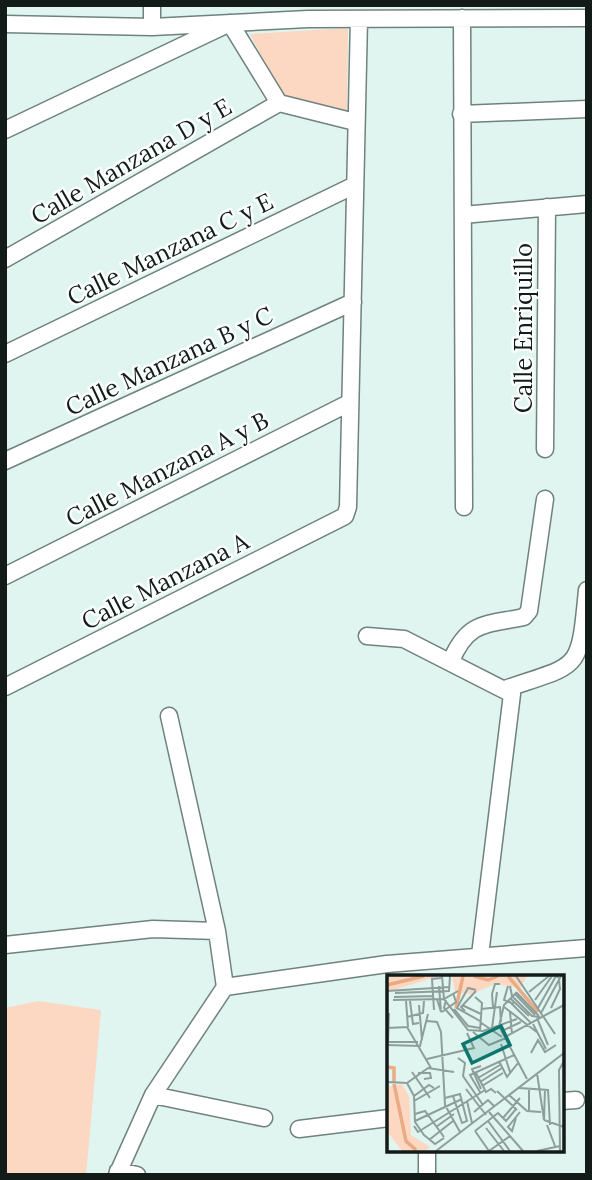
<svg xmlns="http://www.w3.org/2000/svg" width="592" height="1180" viewBox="0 0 592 1180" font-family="Lora,serif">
<rect width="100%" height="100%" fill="#e0f5f0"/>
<!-- green -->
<path fill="#fcd7c2" d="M 348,28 L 347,112 L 281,96 L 250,34 Z
M 38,1001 L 101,1010 L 86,1175 L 5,1175 L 5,1008 Z"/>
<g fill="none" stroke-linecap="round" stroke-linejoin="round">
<!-- minor casing -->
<g stroke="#6f827e" stroke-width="19">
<path id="minor" d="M 462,18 L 464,507
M 5,24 L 152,27 L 308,19 L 587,18
M 152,27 L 152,5
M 461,114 L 587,109
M 5,130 L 230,23 L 279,103 L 355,122
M 463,215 L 587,204
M 5,259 L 279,103
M 5,354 L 355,185
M 545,449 L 547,207
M 5,461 L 353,302
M 5,576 L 349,403
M 367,636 L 404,639 L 512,694 L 480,955
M 451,661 C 468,621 485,625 524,617 L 529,611 L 545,499
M 5,687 L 345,516 L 348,507 L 359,19
M 505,689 C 581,663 579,673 587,590
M 169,716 L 217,931
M 5,945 L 153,929 L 217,931 L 225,987 L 153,1095 L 117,1175
M 225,987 L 387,964 L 587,948
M 153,1095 L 264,1118
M 562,1101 L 576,1100
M 299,1129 L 389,1118
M 427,1150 L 427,1175
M 118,1171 L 137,1175"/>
</g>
<!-- minor -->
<use href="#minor" stroke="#fff" stroke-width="16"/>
</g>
<g text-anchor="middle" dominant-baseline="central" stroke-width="5" stroke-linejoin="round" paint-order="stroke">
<!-- street labels -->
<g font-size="24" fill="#131b19" stroke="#fafefd">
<text transform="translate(131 161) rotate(-30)">Calle Manzana D y E</text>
<text transform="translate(170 249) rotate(-26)">Calle Manzana C y E</text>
<text transform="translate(523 328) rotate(-90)">Calle Enriquillo</text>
<text transform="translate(169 361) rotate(-25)">Calle Manzana B y C</text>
<text transform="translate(167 469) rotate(-27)">Calle Manzana A y B</text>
<text transform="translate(165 581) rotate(-27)">Calle Manzana A</text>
</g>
</g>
<!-- overview -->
<g transform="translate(387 975)">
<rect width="177" height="177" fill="#e0f5f0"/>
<path d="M 0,1 L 52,1 L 0,17 ZM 65,1 L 140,1 L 133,13 L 108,9 L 85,19 L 68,18 ZM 15,109 L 22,121 L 24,160 L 43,172 L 40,175 L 15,176 L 0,156 L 0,112 Z" fill="#fcd7c2"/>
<path fill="none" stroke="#e9aa84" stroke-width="3.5" d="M 87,1 L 101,5 L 111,1M 121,1 L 151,37M 0,10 L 37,1M 69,33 L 76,1M 0,92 L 7,93 L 7,107M 7,109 L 19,166 L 29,175"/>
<path fill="none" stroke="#8e9e9a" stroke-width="2" d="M 55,1 L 57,24 L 81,55 L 96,56 L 130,44M 129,1 L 168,59M 121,11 L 117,25 L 127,29M 123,11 L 125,21 L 145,41 L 153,42M 89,15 L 81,13 L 70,33 L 93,46M 0,16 L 63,12M 130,17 L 117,30 L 112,51 L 140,104M 142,17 L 162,1M 8,18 L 62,16 L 63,1M 130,18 L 152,41M 128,19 L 148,40M 7,22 L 46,21M 88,22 L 95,28 L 93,56M 123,23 L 142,41M 50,24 L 54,37 L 52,11M 6,25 L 57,24 L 71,16M 59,25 L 57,33 L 66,43M 121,25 L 144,48M 148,25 L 165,1M 19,26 L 21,52M 23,26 L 26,49 L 32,48M 32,30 L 35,65M 75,30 L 94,39M 106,32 L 105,19 L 108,9 L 113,9M 117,32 L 151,58M 151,33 L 169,1 L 172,3M 164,33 L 173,14 L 172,4M 67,34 L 81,51 L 93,53M 94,34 L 113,32 L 114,47M 47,35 L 45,4 L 54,3M 78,36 L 74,32 L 89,16M 55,37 L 69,27 L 66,18M 123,37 L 125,59M 154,38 L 174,1M 20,42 L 36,38 L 37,26M 150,43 L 161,70M 40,46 L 50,47 L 54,57 L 58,130 L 73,157M 93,47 L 115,62M 146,49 L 159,74M 20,52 L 44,93M 0,53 L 21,52M 105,53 L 110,17M 115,56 L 134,47M 86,57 L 102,70 L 119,63M 118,62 L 177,30M 0,67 L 31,67M 1,67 L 2,38M 114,69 L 123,97M 0,70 L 33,71 L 41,39M 144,78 L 151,65 L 158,77 L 169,70M 71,83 L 78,88 L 76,101 L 96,130M 40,84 L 87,73 L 80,58M 112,86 L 120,102 L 131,88M 94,91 L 85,94 L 94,114M 25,97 L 43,123M 31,98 L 43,98 L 44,103 L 37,104M 89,98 L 99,117 L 104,114 L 109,118M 150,98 L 157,145M 91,103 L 113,90M 0,107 L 20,108 L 41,93 L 67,97M 93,107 L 115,93M 20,108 L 27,121 L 28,147 L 37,160 L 48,169 L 57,163M 95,111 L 116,98M 132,113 L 161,115 L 163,150M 79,114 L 99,140M 110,116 L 130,135M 93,117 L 83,100 L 127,80M 122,120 L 140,136 L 154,137M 27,121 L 42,110 L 47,113M 58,123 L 73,119 L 80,146 L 75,148 L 66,121M 27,126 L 53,111M 80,126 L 85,148M 142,136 L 142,114M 87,137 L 101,125 L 107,131M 102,137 L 136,176M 28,139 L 38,136 L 57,162M 116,143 L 133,123M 129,143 L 125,156 L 121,152 L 133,137M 157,145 L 158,114M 157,145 L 177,152M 28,146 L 75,124M 101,146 L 123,176M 160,150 L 168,171M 27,151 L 31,157 L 98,115M 49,152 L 67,139M 99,153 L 117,176M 88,156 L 111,138 L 119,146 L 129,134M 88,156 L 102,176M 42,165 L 66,146M 49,176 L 177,78M 102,176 L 123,161M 150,176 L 173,171M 173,176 L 172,95 L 177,86"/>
<path fill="#0f766e" fill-opacity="0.15" stroke="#0f766e" stroke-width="3.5" d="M 114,51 L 123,70 L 85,88 L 76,69 Z"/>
<rect width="177" height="177" fill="none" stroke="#131b19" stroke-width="3.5"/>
</g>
<!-- border -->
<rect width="592" height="1180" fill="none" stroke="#131b19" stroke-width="14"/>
</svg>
